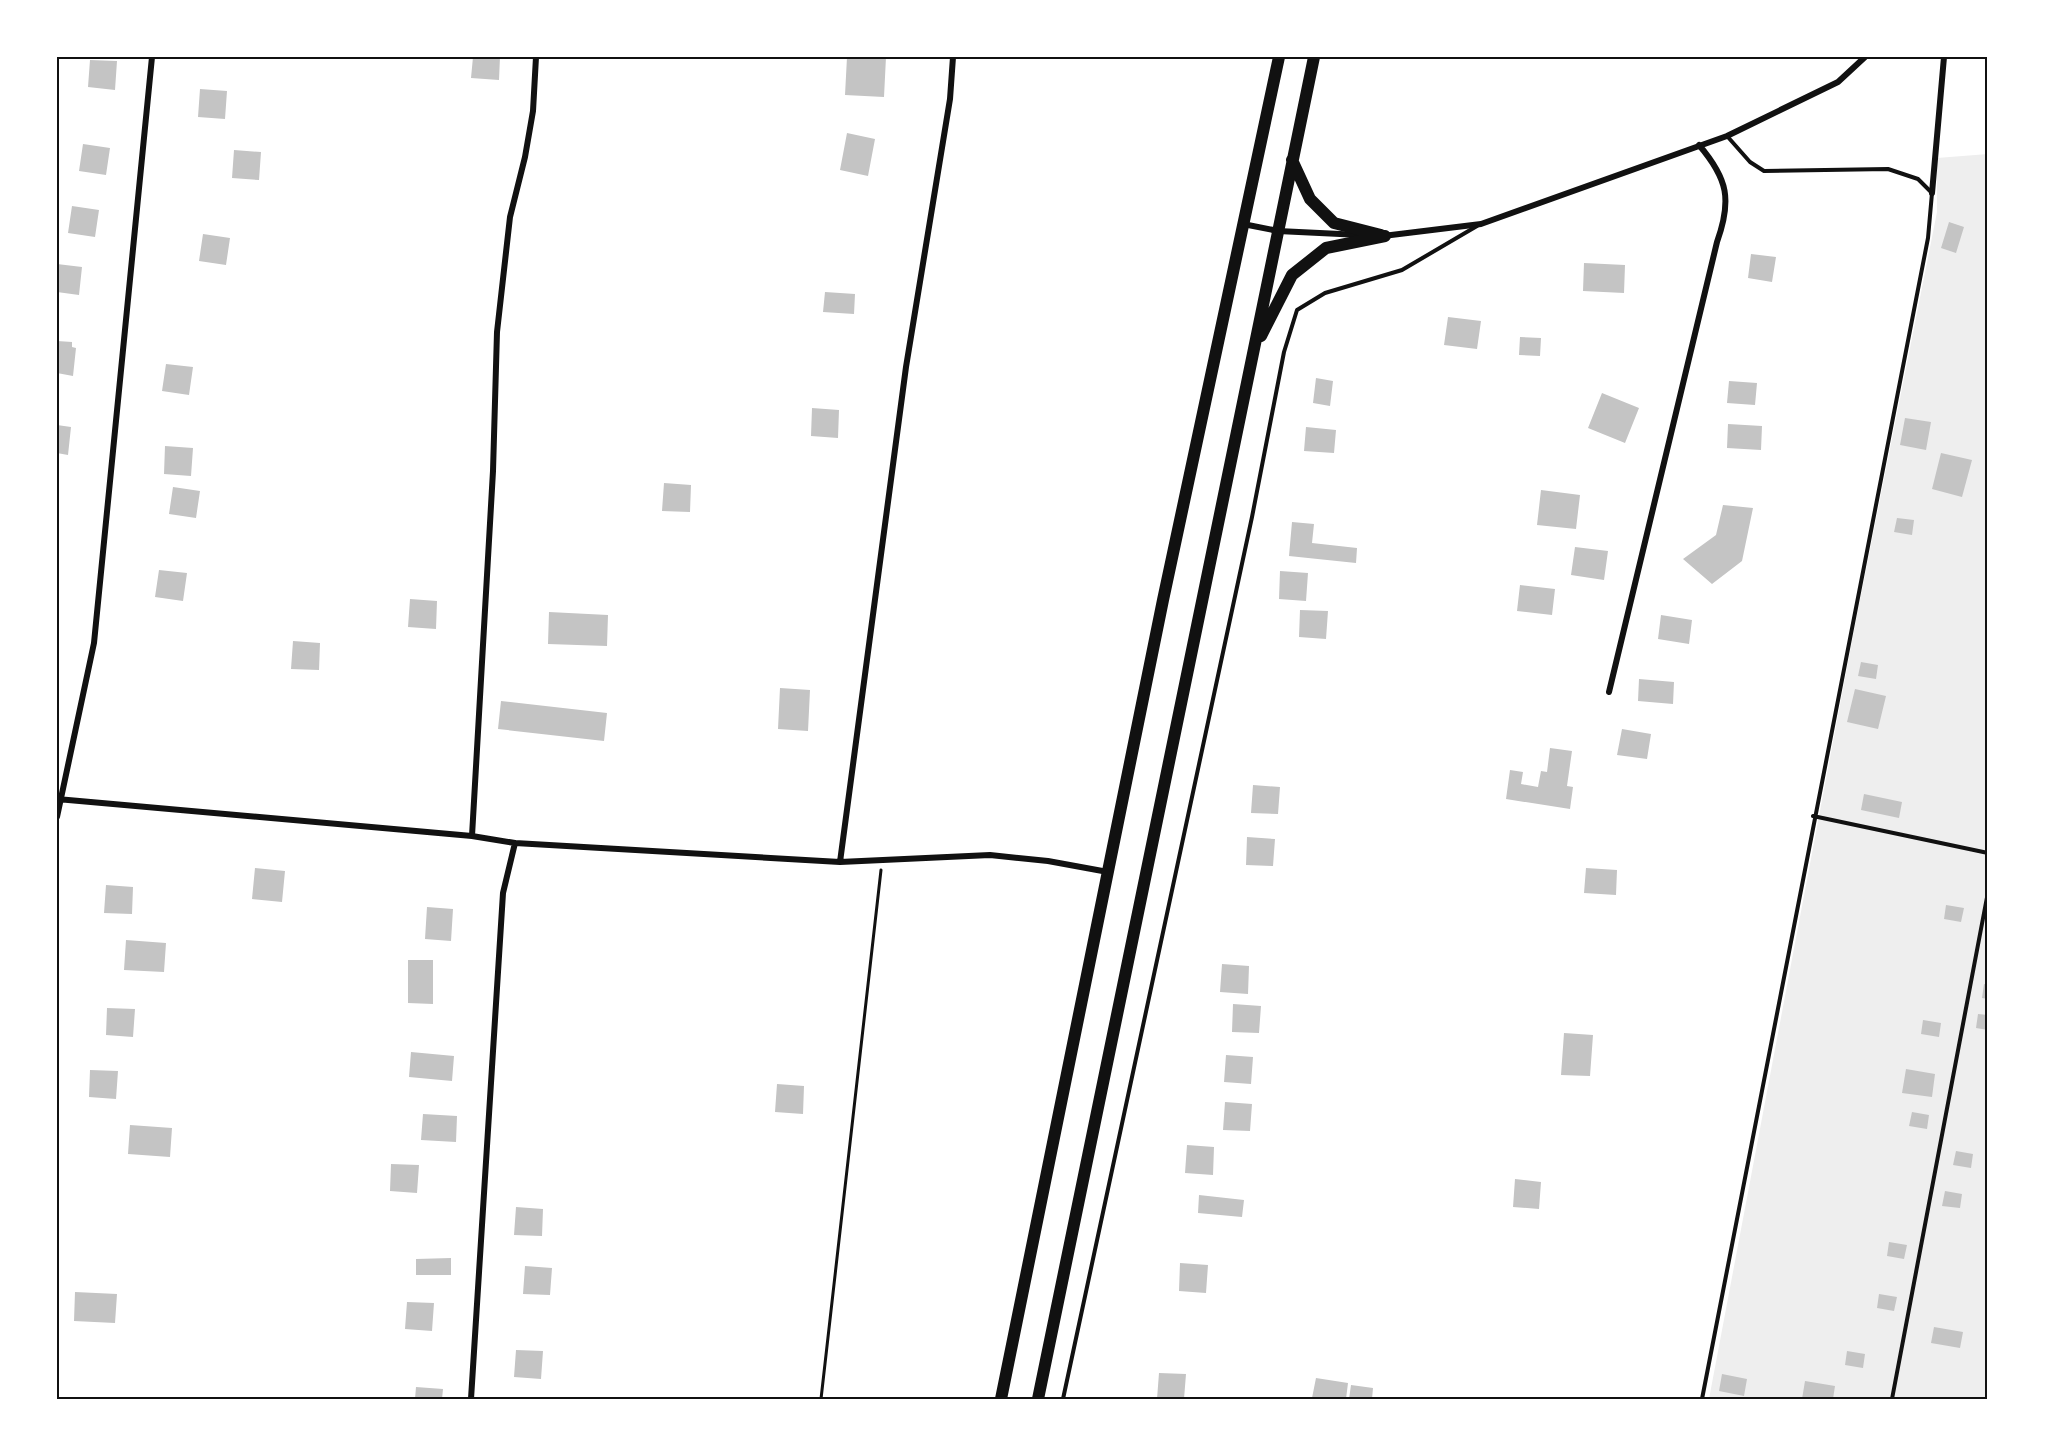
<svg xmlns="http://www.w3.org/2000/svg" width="2045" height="1456" viewBox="0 0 2045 1456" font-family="'PT Sans',sans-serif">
<rect width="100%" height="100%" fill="#fff"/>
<!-- green -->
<path fill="#eee" d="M 1988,154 L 1988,1399 L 1709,1399 L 1856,620 L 1937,212 L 1937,158 Z"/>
<!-- building -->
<path fill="#c4c4c4" d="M 473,57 L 500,57 L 499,80 L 471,78 Z
M 847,57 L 886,57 L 884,97 L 845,95 Z
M 90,60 L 117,61 L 115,90 L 88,87 Z
M 200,89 L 227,91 L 225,119 L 198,117 Z
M 847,133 L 875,139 L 868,176 L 840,170 Z
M 83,144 L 110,148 L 106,175 L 79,171 Z
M 234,150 L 261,152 L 259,180 L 232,178 Z
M 72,206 L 99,210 L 95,237 L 68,233 Z
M 1949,222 L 1964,227 L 1956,253 L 1941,248 Z
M 203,234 L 230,238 L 226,265 L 199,261 Z
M 1751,254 L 1776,257 L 1772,282 L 1748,278 Z
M 1584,263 L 1625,265 L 1624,293 L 1583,291 Z
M 57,264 L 82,267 L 79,295 L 57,292 Z
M 825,292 L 855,294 L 854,314 L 823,312 Z
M 1448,317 L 1481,321 L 1477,349 L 1444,345 Z
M 1520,337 L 1541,338 L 1540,356 L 1519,355 Z
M 57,341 L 72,342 L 72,347 L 76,348 L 73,376 L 57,373 Z
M 166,364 L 193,367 L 189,395 L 162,391 Z
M 1316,378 L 1333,381 L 1330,406 L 1313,403 Z
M 1729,381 L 1757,383 L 1755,405 L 1727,403 Z
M 1602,393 L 1639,408 L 1625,443 L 1588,428 Z
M 812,408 L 839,410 L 838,438 L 811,436 Z
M 1905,418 L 1931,422 L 1926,450 L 1900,445 Z
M 1728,424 L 1762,426 L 1761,450 L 1727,448 Z
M 57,425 L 71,427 L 68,455 L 57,453 Z
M 1306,427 L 1336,430 L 1334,453 L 1304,451 Z
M 165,446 L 193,448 L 191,476 L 164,474 Z
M 1941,453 L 1972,460 L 1962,497 L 1932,489 Z
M 664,483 L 691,485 L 690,512 L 662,511 Z
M 173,487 L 200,491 L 196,518 L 169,514 Z
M 1541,490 L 1580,495 L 1576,529 L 1537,525 Z
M 1723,505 L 1753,508 L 1742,561 L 1712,584 L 1683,559 L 1716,535 Z
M 1897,518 L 1914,520 L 1912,535 L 1894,532 Z
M 1292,522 L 1314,524 L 1312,543 L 1357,548 L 1356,563 L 1289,556 Z
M 1575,547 L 1608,551 L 1604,580 L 1571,575 Z
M 159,570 L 187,573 L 183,601 L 155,597 Z
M 1280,571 L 1308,573 L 1306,601 L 1279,599 Z
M 1520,585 L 1555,589 L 1552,615 L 1517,611 Z
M 410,599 L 437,601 L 436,629 L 408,627 Z
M 1300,610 L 1328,611 L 1326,639 L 1299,637 Z
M 549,612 L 608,615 L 607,646 L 548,644 Z
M 1661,615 L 1692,620 L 1689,644 L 1658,639 Z
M 293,641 L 320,643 L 319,670 L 291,669 Z
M 1861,662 L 1878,665 L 1876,679 L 1858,676 Z
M 1639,679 L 1674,682 L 1673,704 L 1638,701 Z
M 780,688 L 810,690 L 808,731 L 778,729 Z
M 1855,689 L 1886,696 L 1878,729 L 1847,722 Z
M 501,701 L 607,713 L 604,741 L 498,729 Z
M 1622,729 L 1651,734 L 1647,759 L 1617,755 Z
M 1550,748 L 1572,751 L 1567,786 L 1573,787 L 1570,809 L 1506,799 L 1510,770 L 1523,772 L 1521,784 L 1538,787 L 1541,771 L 1547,772 Z
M 1253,785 L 1280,787 L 1278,814 L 1251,813 Z
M 1864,794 L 1902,802 L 1899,818 L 1861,810 Z
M 1247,837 L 1275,839 L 1273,866 L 1246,865 Z
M 255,868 L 285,871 L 282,902 L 252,899 Z
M 1586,868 L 1617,870 L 1616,895 L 1584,893 Z
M 106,885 L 133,887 L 132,914 L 104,913 Z
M 1946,905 L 1964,908 L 1961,922 L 1944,919 Z
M 427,907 L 453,909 L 451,941 L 425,939 Z
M 126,940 L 166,943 L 164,972 L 124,970 Z
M 408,960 L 433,960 L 433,1004 L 408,1003 Z
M 1222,964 L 1249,966 L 1248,994 L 1220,992 Z
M 1984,984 L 1988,985 L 1988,999 L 1982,998 Z
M 1233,1004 L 1261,1006 L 1259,1033 L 1232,1032 Z
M 107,1008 L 135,1009 L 133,1037 L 106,1035 Z
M 1978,1014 L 1988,1015 L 1988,1030 L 1976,1028 Z
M 1923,1020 L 1941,1023 L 1939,1037 L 1921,1034 Z
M 1564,1033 L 1593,1035 L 1590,1076 L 1561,1075 Z
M 411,1052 L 454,1056 L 452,1081 L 409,1077 Z
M 1226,1055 L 1253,1057 L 1251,1084 L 1224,1082 Z
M 1906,1069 L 1935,1074 L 1932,1097 L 1902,1093 Z
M 90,1070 L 118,1071 L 116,1099 L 89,1097 Z
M 777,1084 L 804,1086 L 803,1114 L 775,1112 Z
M 1225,1102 L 1252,1104 L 1250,1131 L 1223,1130 Z
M 1912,1112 L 1929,1115 L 1927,1129 L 1909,1126 Z
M 423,1114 L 457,1116 L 456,1142 L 421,1140 Z
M 130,1125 L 172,1128 L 170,1157 L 128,1154 Z
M 1187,1145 L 1214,1147 L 1213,1175 L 1185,1173 Z
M 1956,1151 L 1973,1154 L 1971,1168 L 1953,1165 Z
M 391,1164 L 419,1165 L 417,1193 L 390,1191 Z
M 1515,1179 L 1541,1182 L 1539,1209 L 1513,1207 Z
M 1945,1191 L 1962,1194 L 1960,1208 L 1942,1206 Z
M 1199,1195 L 1244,1200 L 1242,1217 L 1198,1213 Z
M 516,1207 L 543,1209 L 542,1236 L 514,1235 Z
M 1889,1242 L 1907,1245 L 1904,1259 L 1887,1256 Z
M 451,1258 L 451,1275 L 416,1275 L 416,1259 Z
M 1180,1263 L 1208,1265 L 1206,1293 L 1179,1291 Z
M 525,1266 L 552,1268 L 550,1295 L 523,1294 Z
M 75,1292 L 117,1294 L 115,1323 L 74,1321 Z
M 1879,1294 L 1897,1297 L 1894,1311 L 1877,1308 Z
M 407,1302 L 434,1303 L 432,1331 L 405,1329 Z
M 1934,1327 L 1963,1332 L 1960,1348 L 1931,1343 Z
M 516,1350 L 543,1351 L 541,1379 L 514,1377 Z
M 1847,1351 L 1865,1354 L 1863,1368 L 1845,1365 Z
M 1159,1373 L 1186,1374 L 1184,1399 L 1157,1399 Z
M 1722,1374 L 1747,1379 L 1744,1396 L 1719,1391 Z
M 1316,1378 L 1348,1383 L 1346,1399 L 1312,1398 Z
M 1805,1381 L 1835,1386 L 1833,1399 L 1802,1399 Z
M 1351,1385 L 1373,1388 L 1372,1399 L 1349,1399 Z
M 416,1387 L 443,1389 L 442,1399 L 415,1399 Z"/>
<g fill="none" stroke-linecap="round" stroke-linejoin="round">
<!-- path -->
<path stroke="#111" stroke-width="3" d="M 821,1399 L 881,870"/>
<!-- service -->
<path stroke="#111" stroke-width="4" d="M 1813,816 L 1988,853
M 1063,1399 L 1252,517 L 1284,352 L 1297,310 L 1325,293 L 1402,270 L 1477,226
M 1702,1399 L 1928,238 L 1932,193 L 1918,179 L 1888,169 L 1764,171 L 1750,162 L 1727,136
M 1892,1399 L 1988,892"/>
<!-- minor -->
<path stroke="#111" stroke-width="6" d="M 1932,193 L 1944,57
M 1243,224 L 1278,231 L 1361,235
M 1383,236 L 1481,224 L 1727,136 L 1838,82 L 1865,57
M 1609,692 L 1717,242 C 1732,200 1728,179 1699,145
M 57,799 L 472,836 L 515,843 L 840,862 L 990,855 L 1048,861 L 1108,872
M 57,817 L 94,643 L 152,57
M 472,836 L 493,471 L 497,332 L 510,217 L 525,157 L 533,111 L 536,57
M 840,862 L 906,367 L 950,99 L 953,57
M 471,1399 L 503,893 L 515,843"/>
<!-- primary -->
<path stroke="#111" stroke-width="12" d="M 1292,160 L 1310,199 L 1334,223 L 1381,235
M 1261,336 L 1292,275 L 1326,248 L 1385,236
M 1001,1399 L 1163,600 L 1279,57
M 1038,1399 L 1314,57"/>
</g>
<!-- border -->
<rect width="2045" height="1456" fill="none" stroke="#ffffff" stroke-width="117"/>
<rect x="58" y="58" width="1928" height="1340" fill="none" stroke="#111" stroke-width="2"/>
</svg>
